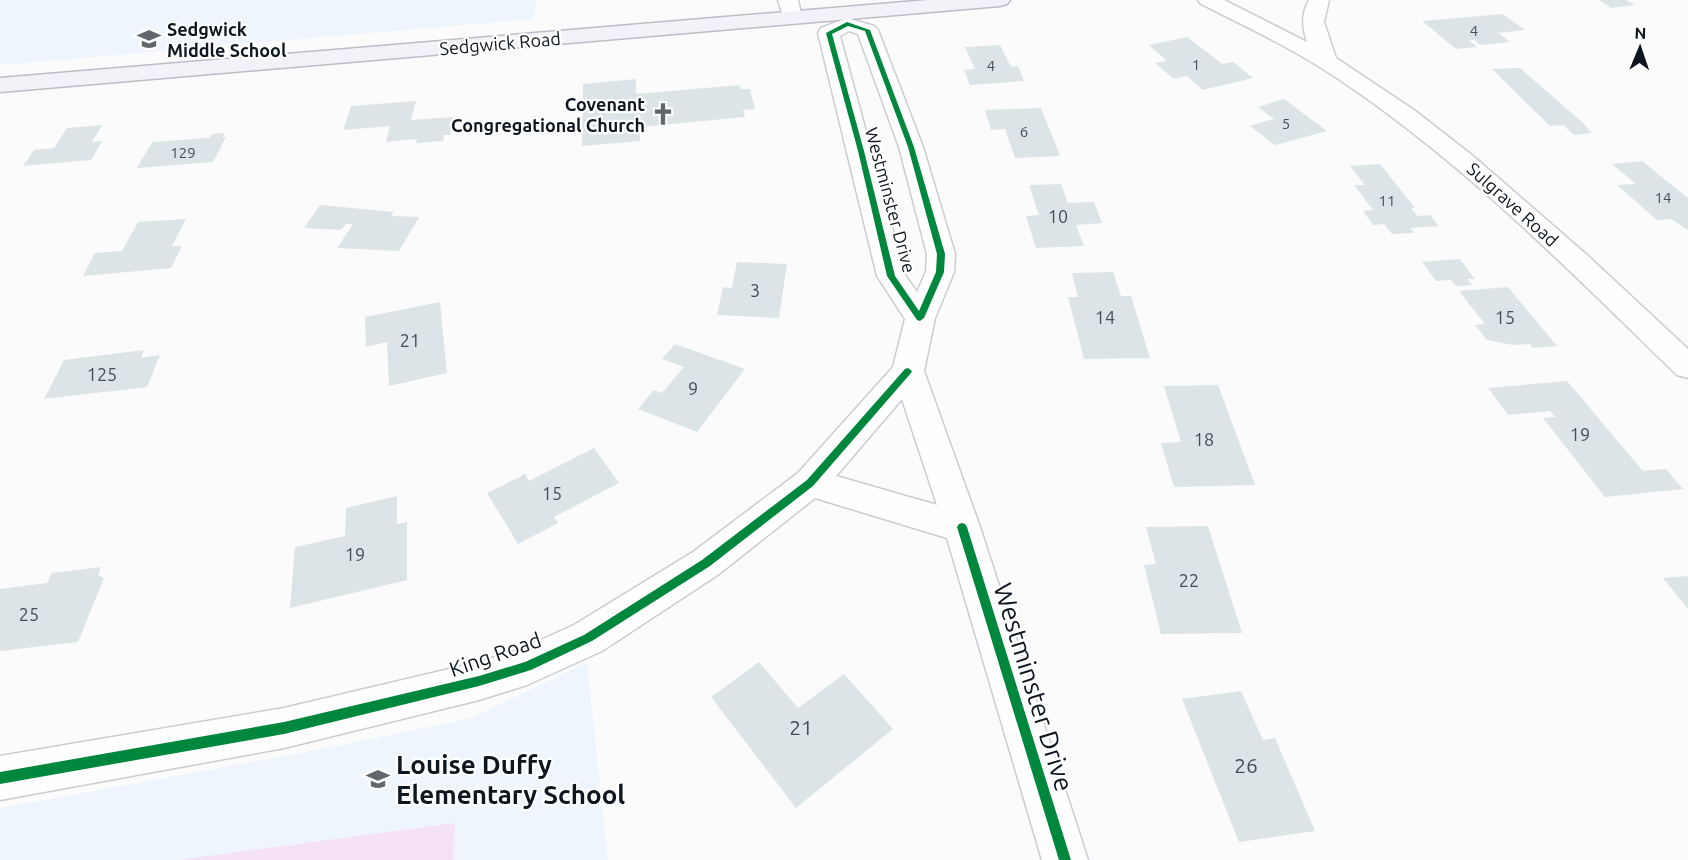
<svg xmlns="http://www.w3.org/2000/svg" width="1688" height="860" viewBox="0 0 1688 860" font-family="Ubuntu,sans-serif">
<rect width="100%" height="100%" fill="#fbfbfb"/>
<!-- built -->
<path fill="#eff5fd" d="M 0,0 L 536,0 L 533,19 L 0,65 Z
M 587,662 L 608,860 L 0,860 L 0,808 L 312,751 L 472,718 Z"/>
<!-- green -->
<path fill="#f5e2f7" d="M 455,823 L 453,860 L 178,860 Z"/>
<!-- building -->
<path fill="#dce4e7" d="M 1599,0 L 1626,0 L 1635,5 L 1611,8 Z
M 1503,14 L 1525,30 L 1498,33 L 1510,42 L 1480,45 L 1474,40 L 1469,40 L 1477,47 L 1456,49 L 1422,21 Z
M 1187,37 L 1222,64 L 1233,62 L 1253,78 L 1203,90 L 1187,76 L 1174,79 L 1155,63 L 1167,61 L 1149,45 Z
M 1000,45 L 1011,67 L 1018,66 L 1024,81 L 970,85 L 964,70 L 975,69 L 965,47 Z
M 1520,68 L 1583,123 L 1592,133 L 1574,135 L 1563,125 L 1550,126 L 1492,69 Z
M 636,79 L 636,94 L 740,85 L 741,89 L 750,89 L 755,109 L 743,110 L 745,117 L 640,127 L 640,141 L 582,146 L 583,84 Z
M 1284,99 L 1327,131 L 1275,145 L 1250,126 L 1274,119 L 1258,107 Z
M 416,101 L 411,120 L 453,117 L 450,135 L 444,135 L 443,141 L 416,143 L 417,139 L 386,142 L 390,126 L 343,130 L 351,106 Z
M 1041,108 L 1060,156 L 1015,158 L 1005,129 L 991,130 L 985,110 Z
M 102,125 L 92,142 L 102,141 L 91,160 L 23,166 L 34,150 L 54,148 L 67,128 Z
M 224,133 L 223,137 L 226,137 L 213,162 L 137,168 L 152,142 L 209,138 L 212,134 Z
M 1642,161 L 1688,198 L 1688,230 L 1671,219 L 1657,220 L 1617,185 L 1636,184 L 1612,164 Z
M 1380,164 L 1415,208 L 1411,208 L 1417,216 L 1430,215 L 1439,226 L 1410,228 L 1414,233 L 1392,234 L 1384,224 L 1373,225 L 1363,211 L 1373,210 L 1354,185 L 1365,185 L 1350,166 Z
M 1061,184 L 1068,203 L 1094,202 L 1102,223 L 1076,225 L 1084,246 L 1036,248 L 1026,216 L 1039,215 L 1029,185 Z
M 320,205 L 394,212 L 391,216 L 419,217 L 399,251 L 337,248 L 353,224 L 346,224 L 341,230 L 304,228 Z
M 186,219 L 172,246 L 182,246 L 171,268 L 83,276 L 95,253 L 122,251 L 138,222 Z
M 1460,259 L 1475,279 L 1467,279 L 1472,285 L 1456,286 L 1451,280 L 1436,281 L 1422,262 Z
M 737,262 L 787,264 L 779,318 L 717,315 L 723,287 L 732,288 Z
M 1113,272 L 1121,296 L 1131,296 L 1150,358 L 1084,359 L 1068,297 L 1078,297 L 1072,273 Z
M 1508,287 L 1557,346 L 1533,348 L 1530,344 L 1513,345 L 1487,340 L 1475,325 L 1485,324 L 1459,291 Z
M 440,302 L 447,373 L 389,386 L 387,342 L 366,347 L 365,317 Z
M 675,344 L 745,369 L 697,432 L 638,409 L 654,390 L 662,393 L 684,367 L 662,359 Z
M 144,350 L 141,358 L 160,355 L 147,387 L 44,399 L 64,360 Z
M 1567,381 L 1643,471 L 1666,469 L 1683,489 L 1605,497 L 1543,418 L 1555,417 L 1550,411 L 1508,415 L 1488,388 Z
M 1218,385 L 1255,485 L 1174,487 L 1161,443 L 1181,442 L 1164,386 Z
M 594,448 L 619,483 L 554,517 L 558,523 L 518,544 L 487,493 L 525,474 L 529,481 Z
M 397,496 L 397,524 L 407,522 L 407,580 L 290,608 L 295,547 L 345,536 L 346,508 Z
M 1208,526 L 1242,633 L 1161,634 L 1144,565 L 1156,564 L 1146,527 Z
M 101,567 L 98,575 L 104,578 L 78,642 L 0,651 L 0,589 L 47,583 L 52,573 Z
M 1688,576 L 1688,609 L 1663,578 Z
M 759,662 L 798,708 L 844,674 L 893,729 L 796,808 L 711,697 Z
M 1241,691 L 1263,740 L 1275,738 L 1315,831 L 1239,842 L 1182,699 Z"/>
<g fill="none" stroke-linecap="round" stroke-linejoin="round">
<!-- minor casing -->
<g stroke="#c9cdd3" stroke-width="3">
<path id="minor" d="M 778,0 L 798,0 L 802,18 L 799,22 L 785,22 Z
M 1198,0 L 1224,0 L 1307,42 C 1302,27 1301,14 1309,0 L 1329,0 L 1324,22 L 1336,58 L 1414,110 L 1473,156 L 1587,255 L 1688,349 L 1688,378 L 1677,375 C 1569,270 1463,162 1337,78 C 1294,49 1247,27 1201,4 Z
M 847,18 L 874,26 L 878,30 L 923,147 L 955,254 L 954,272 L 935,318 L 924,371 L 980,527 L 1088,860 L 1042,860 L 947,538 L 815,498 L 719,574 L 602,651 L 527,685 L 479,700 L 284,748 L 0,800 L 0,756 L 284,708 L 479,662 L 521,649 L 574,625 L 693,552 L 798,473 L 893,367 L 905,319 L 877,276 L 818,33 L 821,28 ZM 849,31 L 858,34 L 899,147 L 927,254 L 926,272 L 917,292 L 905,275 L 840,36 ZM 902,399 L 937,505 L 836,476 Z"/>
</g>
<!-- major casing -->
<g stroke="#bdbcc7" stroke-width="3">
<path id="major" d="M 928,0 L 1010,0 L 1007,4 L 1000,6 L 0,92 L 0,78 Z"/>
</g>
<!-- minor -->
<use href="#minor" fill="#fefefe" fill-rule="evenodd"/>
<!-- major -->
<use href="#major" fill="#f3f2f8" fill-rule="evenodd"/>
<!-- cycleway casing -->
<g stroke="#fff" stroke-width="4">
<path id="cycleway" d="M 847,22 L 870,30 L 914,147 L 945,254 L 944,272 L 924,318 L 920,321 L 917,320 L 887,276 L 858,151 L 826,33 ZM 848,26 L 865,31 L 908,147 L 937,254 L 936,272 L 919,311 L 895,276 L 864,151 L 832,34 Z
M 908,368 L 912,371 L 911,373 L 813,486 L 710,566 L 592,641 L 531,670 L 479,686 L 284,734 L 0,784 L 0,772 L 284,722 L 479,676 L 525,662 L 584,635 L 702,560 L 807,480 L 905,369 Z
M 962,523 L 965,524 L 967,527 L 1071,860 L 1059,860 L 957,527 L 959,524 Z"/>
</g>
<!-- cycleway -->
<use href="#cycleway" fill="#00873e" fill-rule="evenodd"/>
</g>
<!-- icons -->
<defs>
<g id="school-bare" transform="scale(1.8)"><path d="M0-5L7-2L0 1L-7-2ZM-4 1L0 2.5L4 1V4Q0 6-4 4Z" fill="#61666d" stroke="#fff" stroke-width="2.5" paint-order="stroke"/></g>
<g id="church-bare" transform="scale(1.8)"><path d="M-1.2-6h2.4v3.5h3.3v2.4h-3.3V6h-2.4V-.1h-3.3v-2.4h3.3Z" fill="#61666d" stroke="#fff" stroke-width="2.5" paint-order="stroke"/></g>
</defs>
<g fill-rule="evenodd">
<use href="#school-bare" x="149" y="39"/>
<use href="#church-bare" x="663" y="114"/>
<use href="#school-bare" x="378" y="779"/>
</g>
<g text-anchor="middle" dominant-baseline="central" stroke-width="4.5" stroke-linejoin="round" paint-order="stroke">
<!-- far-number labels -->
<g font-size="15" fill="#444c54">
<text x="1474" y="30">4</text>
<text x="1196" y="64">1</text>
<text x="991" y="65">4</text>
<text x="1286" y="123">5</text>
<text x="1024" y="131">6</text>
<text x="183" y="152">129</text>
<text x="1663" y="197">14</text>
<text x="1387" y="200">11</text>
</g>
<!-- far-poi labels -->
<g font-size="18" font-weight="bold" fill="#0e1620" stroke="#fff" text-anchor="start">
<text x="167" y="29">Sedgwick<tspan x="167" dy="21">Middle School</tspan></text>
<text x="645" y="104" text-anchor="end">Covenant<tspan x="645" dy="21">Congregational Church</tspan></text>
</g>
<!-- far-street labels -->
<g font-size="18" fill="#0e1620" stroke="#fff">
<text transform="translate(500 43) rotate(-5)">Sedgwick Road</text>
<text transform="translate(891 200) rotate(75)">Westminster Drive</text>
<text transform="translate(1513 204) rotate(42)">Sulgrave Road</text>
</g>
<!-- number labels -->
<g font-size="18" fill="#444c54">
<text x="1058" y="216">10</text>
<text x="755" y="290">3</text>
<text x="1105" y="317">14</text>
<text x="1505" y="317">15</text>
<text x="410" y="340">21</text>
<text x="102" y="374">125</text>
<text x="693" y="388">9</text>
<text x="1580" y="434">19</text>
<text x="1204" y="439">18</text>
<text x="552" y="493">15</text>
<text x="355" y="554">19</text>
<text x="1189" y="580">22</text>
<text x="29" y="614">25</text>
</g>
<!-- street labels -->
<g font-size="21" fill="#0e1620" stroke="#fff">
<text transform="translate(495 654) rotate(-19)">King Road</text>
</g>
<!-- near-number labels -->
<g font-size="21" fill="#444c54">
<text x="801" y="727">21</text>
<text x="1246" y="765">26</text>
</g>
<!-- near-street labels -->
<g font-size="26" fill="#0e1620" stroke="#fff">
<text transform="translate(1034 687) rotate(73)">Westminster Drive</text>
</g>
<!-- near-poi labels -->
<g font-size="26" font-weight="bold" fill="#0e1620" stroke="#fff" text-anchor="start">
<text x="396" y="764">Louise Duffy<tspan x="396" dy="30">Elementary School</tspan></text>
</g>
</g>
<!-- north arrow -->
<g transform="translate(1640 48) rotate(2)" stroke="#ffffff" stroke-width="4.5" paint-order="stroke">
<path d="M0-4.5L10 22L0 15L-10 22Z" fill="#0e1620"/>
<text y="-9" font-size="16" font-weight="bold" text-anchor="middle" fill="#0e1620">N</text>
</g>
</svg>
